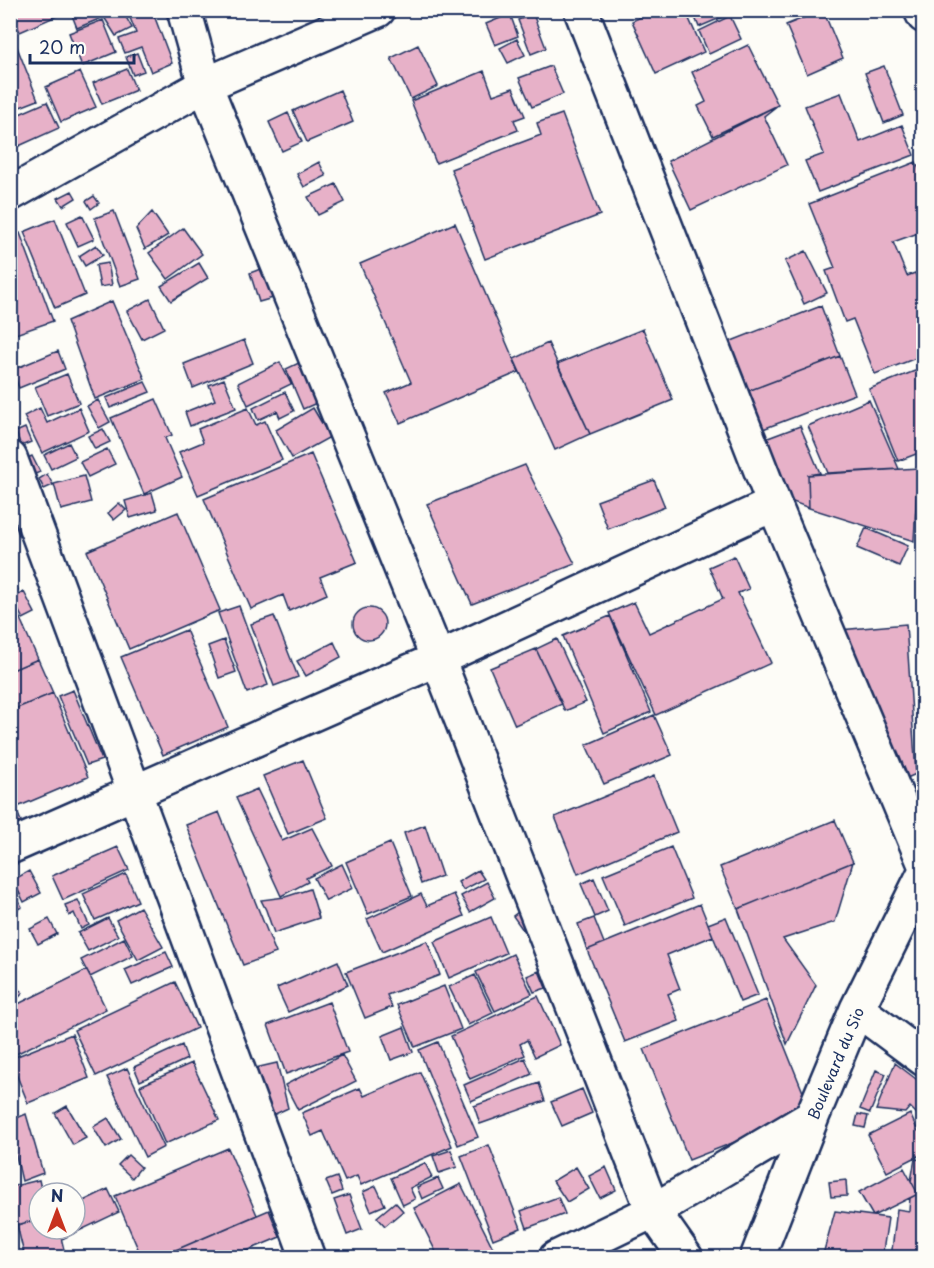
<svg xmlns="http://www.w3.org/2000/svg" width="934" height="1268" viewBox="0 0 934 1268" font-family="'Playpen Sans',sans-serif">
<rect width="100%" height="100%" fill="#fdfcf7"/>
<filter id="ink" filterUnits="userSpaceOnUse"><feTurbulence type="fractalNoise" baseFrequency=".0167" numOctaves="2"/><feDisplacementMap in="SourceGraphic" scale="12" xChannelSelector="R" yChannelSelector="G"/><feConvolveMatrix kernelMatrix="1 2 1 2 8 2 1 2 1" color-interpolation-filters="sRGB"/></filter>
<g filter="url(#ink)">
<!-- building -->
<path fill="#e7b1c8" stroke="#1b2f5e" stroke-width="1.5" d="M 11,10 L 65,10 L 66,12 L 20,32 Z
M 70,10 L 122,10 L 132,28 L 116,36 L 104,17 L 77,28 Z
M 127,10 L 152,10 L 172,63 L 151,72 L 141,47 L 125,53 L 119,39 L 136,33 Z
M 656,10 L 685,10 L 704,52 L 656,74 L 632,21 Z
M 692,10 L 739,10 L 699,27 Z
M 823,10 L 843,58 L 807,74 L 786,25 Z
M 510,14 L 518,36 L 495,45 L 486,24 Z
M 533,14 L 546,48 L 531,54 L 518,20 Z
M 730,16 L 741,39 L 709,54 L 699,31 Z
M 103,20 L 116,52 L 82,66 L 69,33 Z
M 517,39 L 525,55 L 508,63 L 500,48 Z
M 418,45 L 438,86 L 411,99 L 391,58 Z
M 748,45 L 778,105 L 713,136 L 698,106 L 706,102 L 692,72 Z
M 17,47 L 38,100 L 10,111 L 10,49 Z
M 137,53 L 144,71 L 133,75 L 126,57 Z
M 551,66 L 563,94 L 532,107 L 519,78 Z
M 884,66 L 903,115 L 884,123 L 865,73 Z
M 127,69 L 136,90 L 102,104 L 93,83 Z
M 484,71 L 493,95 L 513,88 L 525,116 L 514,120 L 518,130 L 436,163 L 411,101 Z
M 80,72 L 96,107 L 61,122 L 46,87 Z
M 340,90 L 353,122 L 307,142 L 293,111 Z
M 841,93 L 860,142 L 902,125 L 914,155 L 818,192 L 805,161 L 824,154 L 805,106 Z
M 47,102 L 59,128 L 10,150 L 10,118 Z
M 778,105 L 764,116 L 787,165 L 691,210 L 668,161 Z
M 288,113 L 302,142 L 282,151 L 269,122 Z
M 562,114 L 600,215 L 485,259 L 451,169 L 541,135 L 537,123 Z
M 319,162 L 326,176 L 304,187 L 297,174 Z
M 916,162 L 924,181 L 924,231 L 893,242 L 907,276 L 915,273 L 924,293 L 924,355 L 875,374 L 853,319 L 845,322 L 826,271 L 835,268 L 809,204 Z
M 336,184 L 345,202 L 318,215 L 308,197 Z
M 72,191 L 76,198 L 63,206 L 58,198 Z
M 94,196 L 99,203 L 91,209 L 86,201 Z
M 114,211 L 140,279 L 120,286 L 95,218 Z
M 152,212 L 168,235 L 145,249 L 136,229 Z
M 82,215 L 94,239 L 78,246 L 67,222 Z
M 55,219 L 85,295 L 55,308 L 24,232 Z
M 455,223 L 519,372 L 400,423 L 386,393 L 411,382 L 360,264 Z
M 183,228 L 202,254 L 168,279 L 149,253 Z
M 20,233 L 53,321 L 10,336 L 10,236 Z
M 96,245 L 103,255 L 85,266 L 79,256 Z
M 806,251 L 827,293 L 804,304 L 785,261 Z
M 108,263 L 112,285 L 100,287 L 96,265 Z
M 199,263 L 208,278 L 171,301 L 161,286 Z
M 263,268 L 273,298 L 259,302 L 250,273 Z
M 150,299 L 164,328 L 142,339 L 127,311 Z
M 112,301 L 145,379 L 95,399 L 67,321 Z
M 821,306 L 840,356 L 748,391 L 729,342 Z
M 643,329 L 673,400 L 590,434 L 557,364 Z
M 244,340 L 253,363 L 193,388 L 184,364 Z
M 548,343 L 590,434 L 555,450 L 514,359 Z
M 58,351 L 65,369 L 19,388 L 12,370 Z
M 840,356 L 855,394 L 763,429 L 748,391 Z
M 303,361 L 321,401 L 303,409 L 286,369 Z
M 280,362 L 291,384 L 248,405 L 238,383 Z
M 920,369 L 924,378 L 924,451 L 898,461 L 869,389 Z
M 67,374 L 79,403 L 47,416 L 35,387 Z
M 224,379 L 236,408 L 190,426 L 185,412 L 215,400 L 209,385 Z
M 145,382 L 150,392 L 110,408 L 106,398 Z
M 285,392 L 294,411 L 280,418 L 277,411 L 258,420 L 253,408 Z
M 156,399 L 172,435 L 165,438 L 182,477 L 144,494 L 111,418 Z
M 98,400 L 110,422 L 99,428 L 87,406 Z
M 869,400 L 899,469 L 828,473 L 808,426 Z
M 40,408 L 47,423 L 79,408 L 89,431 L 42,453 L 24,416 Z
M 248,408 L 256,425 L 265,421 L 282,460 L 198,495 L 179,452 L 203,442 L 198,429 Z
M 313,408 L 330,437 L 292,458 L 276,430 Z
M 800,426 L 820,473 L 808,475 L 809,508 L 785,499 L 760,441 Z
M 25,428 L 31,442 L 21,446 L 16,432 Z
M 103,429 L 110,442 L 95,449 L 88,436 Z
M 69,443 L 76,457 L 51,469 L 44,455 Z
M 107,449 L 115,464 L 88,477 L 80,462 Z
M 311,454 L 357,562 L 320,577 L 327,594 L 289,611 L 283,595 L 251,609 L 204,499 Z
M 32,456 L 40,472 L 31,476 L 23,460 Z
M 525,465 L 575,564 L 472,604 L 427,504 Z
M 918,468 L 914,541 L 809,508 L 808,475 Z
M 47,474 L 53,485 L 44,489 L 39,479 Z
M 84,476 L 91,502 L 61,510 L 54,484 Z
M 654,480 L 665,507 L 608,529 L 597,501 Z
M 152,493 L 157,510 L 130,518 L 125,501 Z
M 119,503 L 126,510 L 114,520 L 108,513 Z
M 178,512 L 220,610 L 129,649 L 87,551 Z
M 866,528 L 908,546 L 899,566 L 857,548 Z
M 734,556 L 749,589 L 738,593 L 771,663 L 656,715 L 609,613 L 634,602 L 649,633 L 723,599 L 709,567 Z
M 10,570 L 12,570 L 18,590 L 10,592 Z
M 24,592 L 35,613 L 23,619 L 12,598 Z
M 10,596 L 38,659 L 10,671 Z
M 239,606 L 268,685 L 247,693 L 218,613 Z
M353 624a16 16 0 1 1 32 0a16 16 0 1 1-32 0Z
M 274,616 L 298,677 L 274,686 L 251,624 Z
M 610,616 L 651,712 L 604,733 L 563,636 Z
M 906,624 L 916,774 L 898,782 L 840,630 Z
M 186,630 L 228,727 L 163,755 L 121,657 Z
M 557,639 L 586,702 L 565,711 L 536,649 Z
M 224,640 L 236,672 L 219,678 L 208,646 Z
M 334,642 L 341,657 L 306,676 L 297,661 Z
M 536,649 L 562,704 L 515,725 L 490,668 Z
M 38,659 L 53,693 L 10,711 L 10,671 Z
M 73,690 L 102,760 L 87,765 L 58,696 Z
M 53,693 L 88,777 L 15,808 L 10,797 L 10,711 Z
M 654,715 L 672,755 L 604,784 L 586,745 Z
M 303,760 L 327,818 L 288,834 L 263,776 Z
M 654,776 L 677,832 L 578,874 L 555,817 Z
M 257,789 L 282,841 L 312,828 L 332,866 L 306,878 L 308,882 L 281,896 L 236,798 Z
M 10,797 L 21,821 L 10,826 Z
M 219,812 L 276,953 L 243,965 L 186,825 Z
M 835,820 L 853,862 L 738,909 L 720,867 Z
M 425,825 L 442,876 L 421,884 L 404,833 Z
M 390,843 L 412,896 L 368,914 L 346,862 Z
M 118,847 L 129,870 L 63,900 L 52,876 Z
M 671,847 L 692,898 L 625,926 L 603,875 Z
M 853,862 L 835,922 L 783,939 L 816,985 L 787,1044 L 738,909 Z
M 342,864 L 353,888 L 326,901 L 314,878 Z
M 478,870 L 484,879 L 463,890 L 458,882 Z
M 29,871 L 41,893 L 24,902 L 13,880 Z
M 126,874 L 138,901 L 95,920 L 83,894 Z
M 594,878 L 608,911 L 595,917 L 581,884 Z
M 487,882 L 495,898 L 470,912 L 461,896 Z
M 10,884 L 22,907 L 10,913 Z
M 310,889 L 319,918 L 274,933 L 266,910 L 261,900 L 285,897 Z
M 421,894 L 427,906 L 454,894 L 464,916 L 382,952 L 367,919 Z
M 78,900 L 89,925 L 81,929 L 74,913 L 69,916 L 65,905 Z
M 700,904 L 713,936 L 667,955 L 680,989 L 668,994 L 679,1021 L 625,1042 L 587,950 Z
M 140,907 L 163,947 L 138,960 L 116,920 Z
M 522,909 L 533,923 L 523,930 L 513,916 Z
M 491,917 L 506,953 L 449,978 L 434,942 Z
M 726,917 L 758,995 L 740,1002 L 708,924 Z
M 108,918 L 118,936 L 88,951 L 78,933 Z
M 594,918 L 604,943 L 587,950 L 578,924 Z
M 49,919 L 57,934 L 38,944 L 30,929 Z
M 124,938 L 133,956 L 90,977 L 81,960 Z
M 427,941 L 440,975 L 387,995 L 392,1007 L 365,1018 L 346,972 Z
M 166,952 L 173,967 L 132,985 L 125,970 Z
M 513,954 L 532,994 L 495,1011 L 476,972 Z
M 338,961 L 348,985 L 288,1012 L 277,988 Z
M 87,970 L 106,1009 L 14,1055 L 10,1048 L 10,1008 Z
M 539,971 L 546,988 L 534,992 L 527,976 Z
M 475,975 L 493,1013 L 468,1025 L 449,987 Z
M 10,981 L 23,993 L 12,1004 L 10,1003 Z
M 175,982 L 197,1028 L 96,1076 L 74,1030 Z
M 444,986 L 461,1029 L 415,1047 L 397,1005 Z
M 924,994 L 924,1023 L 915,1016 Z
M 538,996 L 560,1045 L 535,1057 L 527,1040 L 520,1044 L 525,1055 L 470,1079 L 451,1036 Z
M 766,1000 L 811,1112 L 689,1160 L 644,1049 Z
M 329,1002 L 348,1052 L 286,1074 L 268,1025 Z
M 404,1027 L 413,1052 L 391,1060 L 382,1036 Z
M 72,1034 L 89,1078 L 28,1103 L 10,1059 Z
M 438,1042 L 478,1137 L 458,1145 L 419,1050 Z
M 182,1045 L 187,1059 L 140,1081 L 134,1067 Z
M 342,1055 L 356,1081 L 298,1110 L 285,1085 Z
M 525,1058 L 532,1074 L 471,1101 L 464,1085 Z
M 192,1063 L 219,1120 L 165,1144 L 140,1086 Z
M 277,1063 L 288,1108 L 271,1116 L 255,1068 Z
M 895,1063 L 924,1085 L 923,1120 L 910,1107 L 905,1113 L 876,1110 Z
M 127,1068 L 164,1147 L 145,1157 L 107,1077 Z
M 876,1070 L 886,1074 L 870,1113 L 860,1109 Z
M 420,1072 L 452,1146 L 361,1185 L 357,1176 L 345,1181 L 323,1131 L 312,1136 L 302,1113 L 360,1088 L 364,1096 Z
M 539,1083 L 545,1101 L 480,1124 L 474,1106 Z
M 582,1089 L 592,1113 L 562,1126 L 551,1102 Z
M 67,1106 L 86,1138 L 73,1145 L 55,1113 Z
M 26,1114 L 43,1173 L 22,1181 L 13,1143 L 10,1145 L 10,1121 Z
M 858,1114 L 868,1116 L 865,1128 L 855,1126 Z
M 910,1114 L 918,1131 L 924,1128 L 924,1153 L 887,1172 L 868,1135 Z
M 108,1118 L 121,1139 L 106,1148 L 93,1127 Z
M 489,1145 L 521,1228 L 493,1239 L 461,1156 Z
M 228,1148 L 257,1215 L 157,1258 L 142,1258 L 115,1196 Z
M 451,1150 L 457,1167 L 439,1173 L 433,1156 Z
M 128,1155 L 141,1167 L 132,1178 L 118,1165 Z
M 915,1159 L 924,1160 L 924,1239 L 920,1258 L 891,1258 L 897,1209 L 909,1211 L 910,1198 L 918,1194 L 911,1181 Z
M 425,1163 L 432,1177 L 410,1188 L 415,1199 L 403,1205 L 391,1178 Z
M 576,1167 L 589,1189 L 567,1202 L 553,1181 Z
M 606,1167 L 616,1190 L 600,1198 L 589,1176 Z
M 904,1168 L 918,1194 L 873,1216 L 859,1192 Z
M 337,1177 L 342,1191 L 332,1195 L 326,1181 Z
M 438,1178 L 443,1189 L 422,1199 L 417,1187 Z
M 39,1180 L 42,1193 L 39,1193 L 39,1219 L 17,1225 L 10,1200 L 10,1187 Z
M 846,1180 L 847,1196 L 831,1197 L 829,1182 Z
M 461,1184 L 495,1252 L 483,1258 L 439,1258 L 414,1208 Z
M 376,1186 L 385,1205 L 371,1211 L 363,1192 Z
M 108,1189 L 119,1212 L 62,1239 L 59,1229 L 75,1229 L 75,1205 Z
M 349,1195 L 362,1229 L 347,1235 L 334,1200 Z
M 558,1197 L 565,1214 L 527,1228 L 521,1211 Z
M 395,1202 L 403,1211 L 385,1226 L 377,1217 Z
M 269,1210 L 280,1237 L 230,1258 L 157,1258 Z
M 835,1211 L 888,1218 L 882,1258 L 822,1258 Z
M 39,1219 L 39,1229 L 59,1229 L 66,1258 L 25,1258 L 17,1225 Z"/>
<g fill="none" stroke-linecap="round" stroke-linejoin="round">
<!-- street casing -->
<g stroke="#1b2f5e" stroke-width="38">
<path id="street" d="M 184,10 L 205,85 L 438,659 L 653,1211 L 686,1258
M 581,10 L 774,504 L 924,862
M 10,194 L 205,85 L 378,10
M 10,458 L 308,1258
M 10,847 L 438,659 L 774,504
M 857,1009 L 924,1059
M 556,1258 L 653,1211 L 812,1117
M 757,1258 L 812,1117 L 857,1009 L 924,874"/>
</g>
<!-- secondary casing -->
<g stroke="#1b2f5e" stroke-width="38">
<path id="secondary" d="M 921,10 L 924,16"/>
</g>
<!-- street -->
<use href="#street" stroke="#fdfcf7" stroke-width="33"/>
<!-- secondary -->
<use href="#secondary" stroke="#fdfcf7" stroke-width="33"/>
</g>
</g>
<g text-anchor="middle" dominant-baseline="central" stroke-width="4.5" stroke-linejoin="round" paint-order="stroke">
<!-- street labels -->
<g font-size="15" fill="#1b2f5e" stroke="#fdfcf7">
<text transform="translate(835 1063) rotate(-67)">Boulevard du Sio</text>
</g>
</g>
<!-- margin -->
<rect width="934" height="1268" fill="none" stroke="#fdfcf7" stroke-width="36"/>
<rect x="18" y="18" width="898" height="1232" fill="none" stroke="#1b2f5e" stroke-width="2" filter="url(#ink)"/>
<!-- north arrow -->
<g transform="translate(57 1211)"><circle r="28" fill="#fdfcf7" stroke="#a3aaba" stroke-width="1.5"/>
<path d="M0-4.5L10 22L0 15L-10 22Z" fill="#c8321e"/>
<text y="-9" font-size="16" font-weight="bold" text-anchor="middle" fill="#1b2f5e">N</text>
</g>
<!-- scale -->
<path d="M30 54v9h104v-9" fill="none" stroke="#1b2f5e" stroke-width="3"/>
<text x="39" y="54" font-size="18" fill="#1b2f5e" stroke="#fdfcf7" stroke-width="4.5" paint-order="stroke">20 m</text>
</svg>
